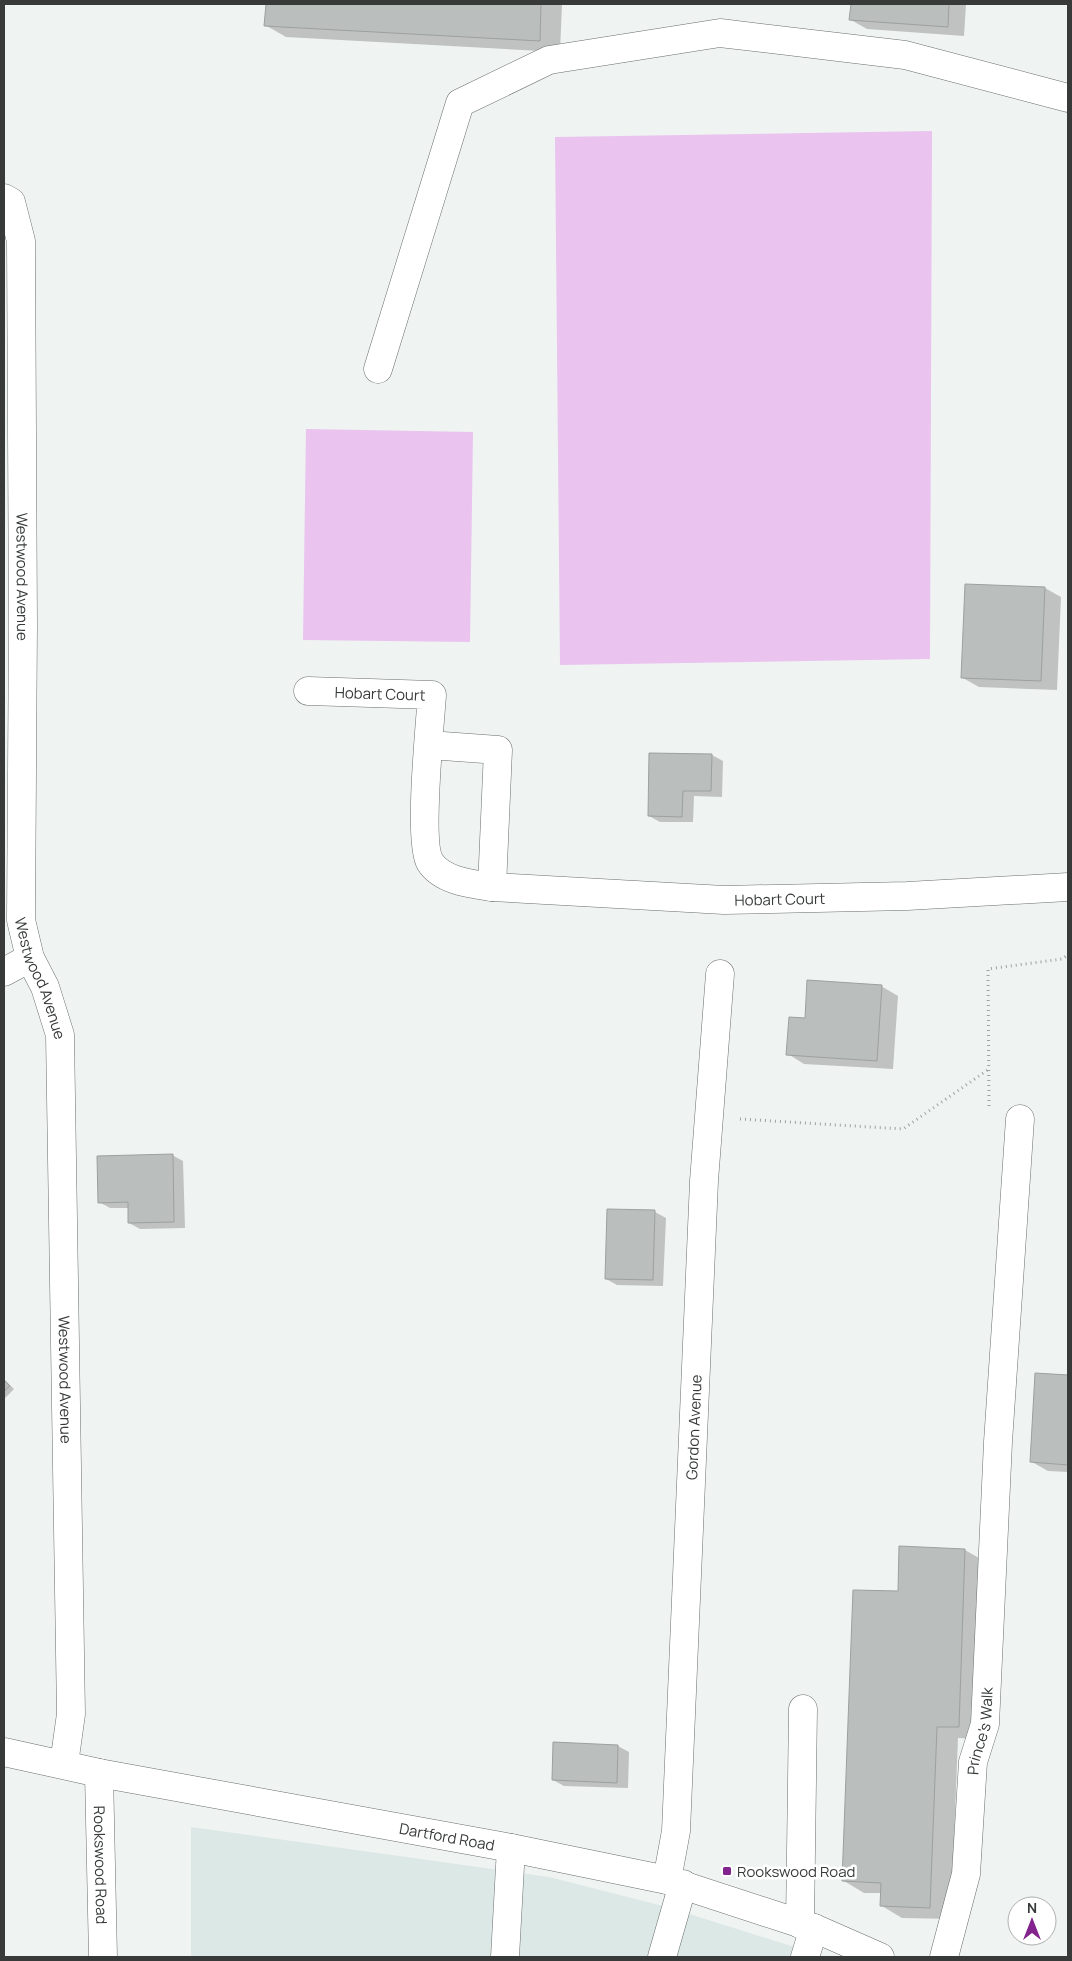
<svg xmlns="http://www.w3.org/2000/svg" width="1072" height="1961" viewBox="0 0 1072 1961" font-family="Manrope,sans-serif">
<rect width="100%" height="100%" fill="#eff3f2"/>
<!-- built -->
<path fill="#dce8e5" d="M 191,1827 L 549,1877 L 667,1907 L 826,1957 L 191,1957 Z"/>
<!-- green -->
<path fill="#eac3ef" d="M 932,131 L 930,659 L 560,665 L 555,137 Z
M 306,429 L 473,432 L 470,642 L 303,640 Z"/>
<!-- shadow -->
<path fill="#0003" d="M 267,4 L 562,4 L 560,52 L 286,37 L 265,25 Z
M 852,4 L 966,4 L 964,36 L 867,29 L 851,20 Z
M 1045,588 L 1061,597 L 1057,690 L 979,687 L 963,678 Z
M 712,755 L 723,761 L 722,797 L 694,796 L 693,822 L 660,822 L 649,816 Z
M 881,986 L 898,996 L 893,1069 L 804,1064 L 788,1054 L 806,1019 Z
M 172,1155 L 183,1161 L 185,1228 L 140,1229 L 129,1223 L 129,1208 L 110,1208 L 99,1202 Z
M 655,1212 L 666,1218 L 663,1286 L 617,1285 L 606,1279 Z
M 1037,1374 L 1068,1376 L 1068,1472 L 1048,1471 L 1032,1462 Z
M 4,1379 L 14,1389 L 4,1399 Z
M 900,1547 L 965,1550 L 986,1562 L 979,1739 L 958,1738 L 951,1919 L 902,1918 L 882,1906 L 882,1893 L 864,1893 L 844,1881 L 899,1592 Z
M 618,1746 L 629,1752 L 628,1788 L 564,1786 L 553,1780 Z"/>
<!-- building -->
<path fill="#babebd" stroke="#9ca09e" d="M 266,4 L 541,4 L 540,41 L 264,26 Z
M 851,4 L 949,4 L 948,27 L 849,20 Z
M 965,584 L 1045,587 L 1041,681 L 961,678 Z
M 649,753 L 712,754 L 711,791 L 683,791 L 682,817 L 648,816 Z
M 807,980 L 882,985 L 877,1061 L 786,1055 L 789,1017 L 805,1018 Z
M 173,1154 L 174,1222 L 128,1223 L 128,1202 L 98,1203 L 97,1156 Z
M 607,1209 L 655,1210 L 653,1280 L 605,1279 Z
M 1035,1373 L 1068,1375 L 1068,1465 L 1030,1462 Z
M 4,1380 L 10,1386 L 4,1391 Z
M 899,1546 L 965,1549 L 959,1727 L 937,1727 L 930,1908 L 880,1906 L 881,1883 L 842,1881 L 853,1590 L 898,1591 Z
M 553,1742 L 618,1745 L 617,1783 L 552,1780 Z"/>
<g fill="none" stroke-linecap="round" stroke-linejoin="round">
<!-- minor casing -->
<g stroke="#6a6e6d" stroke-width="29">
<g id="minor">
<path id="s1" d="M 4,198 L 11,202 L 21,241 L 23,625 L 21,920 L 30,958 L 45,987 L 60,1035 L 71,1714 L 64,1764"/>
<path d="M 378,369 L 460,103 L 549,60 L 720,33 L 905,55 L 1068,98"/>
<path id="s2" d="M 308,691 L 432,695 C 430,724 418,842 430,862 C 442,881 472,884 492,887 L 724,900 L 907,896 L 1068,887"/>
<path d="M 429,745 L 498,750 L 492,887"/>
<path d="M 4,972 L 30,958"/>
<path id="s3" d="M 99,1773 L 103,1957"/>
<path id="s4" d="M 667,1880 L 676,1831 L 704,1181 L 720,974"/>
<path d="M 800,1924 L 803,1709"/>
<path d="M 505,1957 L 511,1848"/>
<path d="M 662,1957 L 683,1884"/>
<path d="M 805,1957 L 814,1928"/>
<path id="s5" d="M 944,1957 L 966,1874 L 973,1762 L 985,1724 L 998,1442 L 1020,1119"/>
</g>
</g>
<!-- major casing -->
<g stroke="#6a6e6d" stroke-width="29">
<g id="major">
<path id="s6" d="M 4,1752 L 99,1773 L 511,1848 L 667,1880 L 814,1928 L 880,1957"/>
</g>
</g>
<!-- path -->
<path stroke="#9fa2a2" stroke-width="3" stroke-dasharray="1 4" stroke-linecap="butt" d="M 989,1106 L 988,969 L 1062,959 L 1068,955
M 740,1119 L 903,1129 L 989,1069"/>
<!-- minor -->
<use href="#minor" stroke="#fff" stroke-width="28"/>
<!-- major -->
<use href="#major" stroke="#fff" stroke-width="28"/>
</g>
<!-- markers -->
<rect fill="#82238e" stroke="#fff" stroke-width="2" x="722" y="1866" width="10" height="10" rx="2.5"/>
<g text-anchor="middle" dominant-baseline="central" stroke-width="5" stroke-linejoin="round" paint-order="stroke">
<!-- street labels -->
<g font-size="15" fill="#383a3a" stroke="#fff">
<text stroke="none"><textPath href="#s1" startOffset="384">Westwood Avenue</textPath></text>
<text stroke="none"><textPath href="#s2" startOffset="72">Hobart Court</textPath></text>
<text stroke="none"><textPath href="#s2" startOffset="649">Hobart Court</textPath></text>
<text stroke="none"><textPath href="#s1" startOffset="789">Westwood Avenue</textPath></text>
<text stroke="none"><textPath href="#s1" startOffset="1194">Westwood Avenue</textPath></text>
<text stroke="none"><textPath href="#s4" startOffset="454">Gordon Avenue</textPath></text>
<text stroke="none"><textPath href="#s5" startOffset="230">Prince's Walk</textPath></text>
<text stroke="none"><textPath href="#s6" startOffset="451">Dartford Road</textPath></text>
<text stroke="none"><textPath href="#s3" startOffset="92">Rookswood Road</textPath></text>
</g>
<!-- poi labels -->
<g font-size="15" fill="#383a3a" stroke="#fff" text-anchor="start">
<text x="737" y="1871">Rookswood Road</text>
</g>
</g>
<!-- border -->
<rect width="1072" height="1961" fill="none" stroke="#383a3a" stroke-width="10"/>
<!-- north arrow -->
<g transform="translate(1032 1921)"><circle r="24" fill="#ffffff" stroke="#afb0b0"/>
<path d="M0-4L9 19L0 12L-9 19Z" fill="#82238e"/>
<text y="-8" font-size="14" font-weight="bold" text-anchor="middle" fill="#383a3a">N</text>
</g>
</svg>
